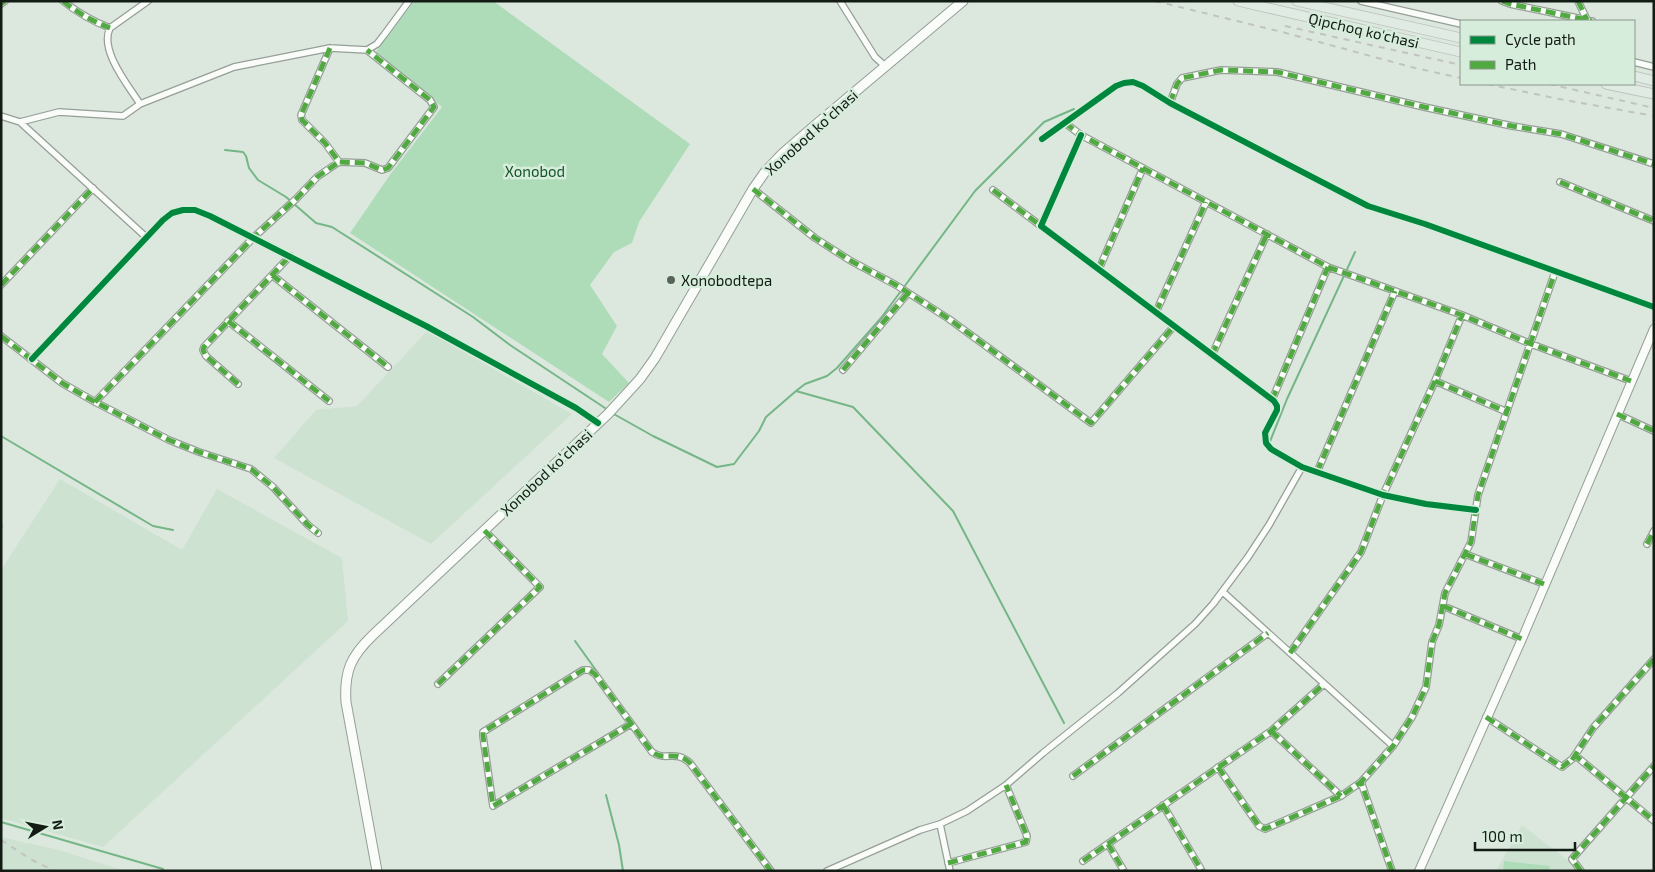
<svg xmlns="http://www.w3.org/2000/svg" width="1655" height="872" viewBox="0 0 1655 872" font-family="'Exo 2',sans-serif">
<rect width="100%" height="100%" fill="#dce8de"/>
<!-- built -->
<path fill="#cee2d1" d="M 427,331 L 572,414 L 431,544 L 274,458 L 316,410 L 357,406 Z
M 60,479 L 182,550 L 217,489 L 342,558 L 348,621 L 103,847 L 1,818 L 1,570 Z
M 1522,825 L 1570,862 L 1577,871 L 1496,871 Z
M 1,837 L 59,850 L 125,871 L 1,871 Z"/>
<!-- green -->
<path fill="#afdcb8" d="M 414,1 L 493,1 L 690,144 L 639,222 L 632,243 L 614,252 L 590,285 L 617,326 L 602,354 L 629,383 L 609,402 L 350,233 L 392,172 L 442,107 L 375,53 Z
M 1504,861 L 1550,866 L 1549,871 L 1503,871 Z"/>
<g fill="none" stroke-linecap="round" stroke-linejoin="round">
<!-- stream -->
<path stroke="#74b686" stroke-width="2" d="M 225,150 L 243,152 L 246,156 L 249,168 L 258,180 L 286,197 L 316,223 L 332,227 L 473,317 L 510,345 L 608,410
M 904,287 L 975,191 L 1044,122 L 1074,109
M 796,391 L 805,384 L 827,376 L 837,368 L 881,318 L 901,291
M 612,413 L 653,436 L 717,467 L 734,464 L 759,431 L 766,417 L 796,391 L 853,407 L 953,511 L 1064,723
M 1,436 L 153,526 L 173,530
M 1269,444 L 1287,399 L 1355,252
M 575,641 L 598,673
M 606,795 L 619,845 L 623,871
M 1,822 L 163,869"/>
<!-- minor casing -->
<g stroke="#969e97" stroke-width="8">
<path id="minor" d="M 63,1 C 78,13 92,21 110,28
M 840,1 L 875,57 L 885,66
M 1361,1 L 1461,24
M 1502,1 L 1510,4 L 1592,21
M 1578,1 L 1587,20
M 1,4 L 5,1
M 330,48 L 301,115 L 302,120 L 325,143 L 339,162 L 365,163 L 382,170 L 388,168 L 434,107 L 430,100 L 367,50
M 1634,62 L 1654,67
M 1170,103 L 1177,84 L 1182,78 L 1221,70 L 1277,72 L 1424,107 L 1512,126 L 1561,134 L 1654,164
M 140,104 C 128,85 99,50 110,28 L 148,1
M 1,116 L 20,122 L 59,112 L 123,116 L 140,104 L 234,67 L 330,48 L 367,50 L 377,44 L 384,35 L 409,1
M 20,122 L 146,237
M 1065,123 L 1081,135 L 1328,267 L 1462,315 L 1531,344 L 1631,381
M 1081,135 L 1041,226 L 1274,401 L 1277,406 L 1277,410 L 1265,433 L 1266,443 L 1271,449 L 1302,467 L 1383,495 L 1426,504 L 1476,510
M 1042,139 L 1116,86 L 1124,83 L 1133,82 L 1143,86 L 1170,103 L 1368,206 L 1425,224 L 1654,307
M 1560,182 L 1654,221
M 753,189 L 815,238 L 851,261 L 896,285 L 949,319 L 1091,423 L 1174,326
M 993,190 L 1041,226
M 1099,269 L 1143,168
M 272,275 L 388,367
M 1,285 L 93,188
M 1156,312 L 1206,202
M 228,321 L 329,401
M 1,336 L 62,383 L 95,402 L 169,440 L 199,452 L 251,469 L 273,487 L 308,525 L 318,533
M 1212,355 L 1267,234
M 32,359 L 163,220 L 172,213 L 183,210 L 195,210 L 210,216 L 426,326 L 576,408 L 598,423
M 843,370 L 908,293
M 1435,381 L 1507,412
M 238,384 L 206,356 L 203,350 L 204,347 L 290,256
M 1272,400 L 1328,267
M 95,402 L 254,237 L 296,199 L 317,177 L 339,162
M 1617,414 L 1654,431
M 1317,472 L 1395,291
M 1647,544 L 1654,531
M 1465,554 L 1544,584
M 1223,592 L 1393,746
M 1443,606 L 1522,639
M 1290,653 L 1361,552 L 1383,495 L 1435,381 L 1462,315
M 438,684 L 540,587 L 484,530
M 1486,717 L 1562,767 L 1576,756 L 1654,821
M 631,724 L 493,806 L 483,736 L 483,732 L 583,670 L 589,670 L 595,674 L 652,752 C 666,762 675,749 690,763 L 771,871
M 1271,731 L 1341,796
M 1573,758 L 1593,728 L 1654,659
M 1218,767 L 1259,826 L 1265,829 L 1341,796 L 1361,782
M 1073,776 L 1268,633
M 1163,805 L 1202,871
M 940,824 L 950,871
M 1108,844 L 1124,871
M 1083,861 L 1271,731 L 1324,684
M 948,863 L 1026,842 L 1027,836 L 1006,785
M 827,871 L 920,830 L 940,824 L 967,811 L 1006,785 L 1043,753 L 1118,693 L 1195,624 L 1213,604 L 1248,557 L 1269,525 L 1302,467
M 1392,871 L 1361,782 L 1393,746 L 1412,717 L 1426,687 L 1432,642 L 1439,625 L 1445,593 L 1471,542 L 1478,495 L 1555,272
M 1581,871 L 1572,859 L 1654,766"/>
</g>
<!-- tertiary casing -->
<g stroke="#969e97" stroke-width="10">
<path id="tertiary" d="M 1419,871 L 1522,639 L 1654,329"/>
</g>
<!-- secondary casing -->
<g stroke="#969e97" stroke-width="11">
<path id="secondary" d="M 377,871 L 346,702 C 344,671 351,656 373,635 L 608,414 L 640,379 L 655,358 L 753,189 L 765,172 L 781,155 L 812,128 L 963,1"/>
</g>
<!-- primary casing -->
<g stroke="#bfc5c0" stroke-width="11">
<path id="primary" d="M 1238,1 L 1461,52
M 1297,1 L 1461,38
M 1634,76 L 1654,81
M 1606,84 L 1654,94"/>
</g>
<!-- minor -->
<use href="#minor" stroke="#fafcfa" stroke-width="5.5"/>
<!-- tertiary -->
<use href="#tertiary" stroke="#fafcfa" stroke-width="8"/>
<!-- secondary -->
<use href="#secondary" stroke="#fafcfa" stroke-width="9"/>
<!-- primary -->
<use href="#primary" stroke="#e0ebe3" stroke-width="9"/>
<!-- rail -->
<path stroke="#c1c3c1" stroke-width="2" stroke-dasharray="6 6" stroke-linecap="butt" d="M 1155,1 L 1282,32 L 1415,68 L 1461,78
M 1285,26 L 1461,65
M 1487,84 L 1559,99 L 1654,116
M 1549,84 L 1654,108
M 1,527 L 3,526
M 1,840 L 32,860 L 55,871"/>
<!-- quiet -->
<path stroke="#51a942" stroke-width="5" stroke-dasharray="10 5" stroke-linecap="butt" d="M 63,1 C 78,13 92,21 110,28
M 1502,1 L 1510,4 L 1592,21
M 1578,1 L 1587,20
M 1,4 L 5,1
M 330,48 L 301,115 L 302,120 L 325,143 L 339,162 L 365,163 L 382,170 L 388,168 L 434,107 L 430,100 L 367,50
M 1170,103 L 1177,84 L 1182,78 L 1221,70 L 1277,72 L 1424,107 L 1512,126 L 1561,134 L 1654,164
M 1065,123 L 1081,135 L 1328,267 L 1462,315 L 1531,344 L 1631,381
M 1560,182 L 1654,221
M 753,189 L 815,238 L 851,261 L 896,285 L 949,319 L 1091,423 L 1174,326
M 993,190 L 1041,226
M 1099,269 L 1143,168
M 272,275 L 388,367
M 1,285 L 93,188
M 1156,312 L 1206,202
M 228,321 L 329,401
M 1,336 L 62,383 L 95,402 L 169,440 L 199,452 L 251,469 L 273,487 L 308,525 L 318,533
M 1212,355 L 1267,234
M 843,370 L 908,293
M 1435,381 L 1507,412
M 238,384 L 206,356 L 203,350 L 204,347 L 290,256
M 1272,400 L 1328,267
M 95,402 L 254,237 L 296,199 L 317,177 L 339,162
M 1617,414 L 1654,431
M 1317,472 L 1395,291
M 1647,544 L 1654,531
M 1465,554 L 1544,584
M 1443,606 L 1522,639
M 1290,653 L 1361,552 L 1383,495 L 1435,381 L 1462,315
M 438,684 L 540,587 L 484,530
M 1486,717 L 1562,767 L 1576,756 L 1654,821
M 631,724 L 493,806 L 483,736 L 483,732 L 583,670 L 589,670 L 595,674 L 652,752 C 666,762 675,749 690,763 L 771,871
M 1271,731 L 1341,796
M 1572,760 L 1593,728 L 1654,659
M 1218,767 L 1259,826 L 1265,829 L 1341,796 L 1361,782
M 1073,776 L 1268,633
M 1163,805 L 1202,871
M 1108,844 L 1124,871
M 1083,861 L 1271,731 L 1324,684
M 948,863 L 1026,842 L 1027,836 L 1006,785
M 1392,871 L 1361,782 L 1393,746 L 1412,717 L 1426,687 L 1432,642 L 1439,625 L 1445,593 L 1471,542 L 1478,495 L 1555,272
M 1581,871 L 1572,859 L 1654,766"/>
<!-- cycleway casing -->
<g stroke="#d7eddb" stroke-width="9">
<path id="cycleway" d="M 1081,135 L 1041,226 L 1274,401 L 1277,406 L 1277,410 L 1265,433 L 1266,443 L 1271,449 L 1302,467 L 1383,495 L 1426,504 L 1476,510
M 1042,139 L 1116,86 L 1124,83 L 1133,82 L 1143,86 L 1170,103 L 1368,206 L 1425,224 L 1654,307
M 32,359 L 163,220 L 172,213 L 183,210 L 195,210 L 210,216 L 426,326 L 576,408 L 598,423"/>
</g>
<!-- cycleway -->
<use href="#cycleway" stroke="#00873e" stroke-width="6"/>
</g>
<!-- markers -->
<circle fill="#59635b" stroke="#d7eddb" stroke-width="2" cx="671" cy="280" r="5"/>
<g text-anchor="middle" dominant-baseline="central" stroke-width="5" stroke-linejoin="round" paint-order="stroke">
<!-- street labels -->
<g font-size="15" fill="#131b15" stroke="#d7eddb">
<text transform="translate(1364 30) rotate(13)">Qipchoq ko'chasi</text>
<text transform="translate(811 132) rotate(-42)">Xonobod koʻchasi</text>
<text transform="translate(546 472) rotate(-43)">Xonobod koʻchasi</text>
</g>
<!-- park labels -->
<g font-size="15" fill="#135328" stroke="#d7eddb">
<text x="535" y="171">Xonobod</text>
</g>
<!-- poi labels -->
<g font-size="15" fill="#131b15" stroke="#d7eddb" text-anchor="start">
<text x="681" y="280">Xonobodtepa</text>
</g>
</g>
<!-- border -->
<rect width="1655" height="872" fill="none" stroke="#131b15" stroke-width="5"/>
<!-- legend -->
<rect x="1460" y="20" width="175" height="65" fill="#d7eddb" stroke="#89998c"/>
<rect x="1470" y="36" width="25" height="8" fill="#00873e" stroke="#89998c"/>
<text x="1505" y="45" font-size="15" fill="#131b15">Cycle path</text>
<rect x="1470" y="61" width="25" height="8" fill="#51a942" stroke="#89998c"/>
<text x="1505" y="70" font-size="15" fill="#131b15">Path</text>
<!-- north arrow -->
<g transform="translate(45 827) rotate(80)" stroke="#d7eddb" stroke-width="4" paint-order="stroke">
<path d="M0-4L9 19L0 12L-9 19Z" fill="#131b15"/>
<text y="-8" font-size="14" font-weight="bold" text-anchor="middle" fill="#131b15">N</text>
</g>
<!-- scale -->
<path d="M1475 842v8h100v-8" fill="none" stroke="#131b15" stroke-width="2.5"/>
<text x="1482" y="842" font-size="15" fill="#131b15" stroke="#d7eddb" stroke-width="4" paint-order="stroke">100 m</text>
</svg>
